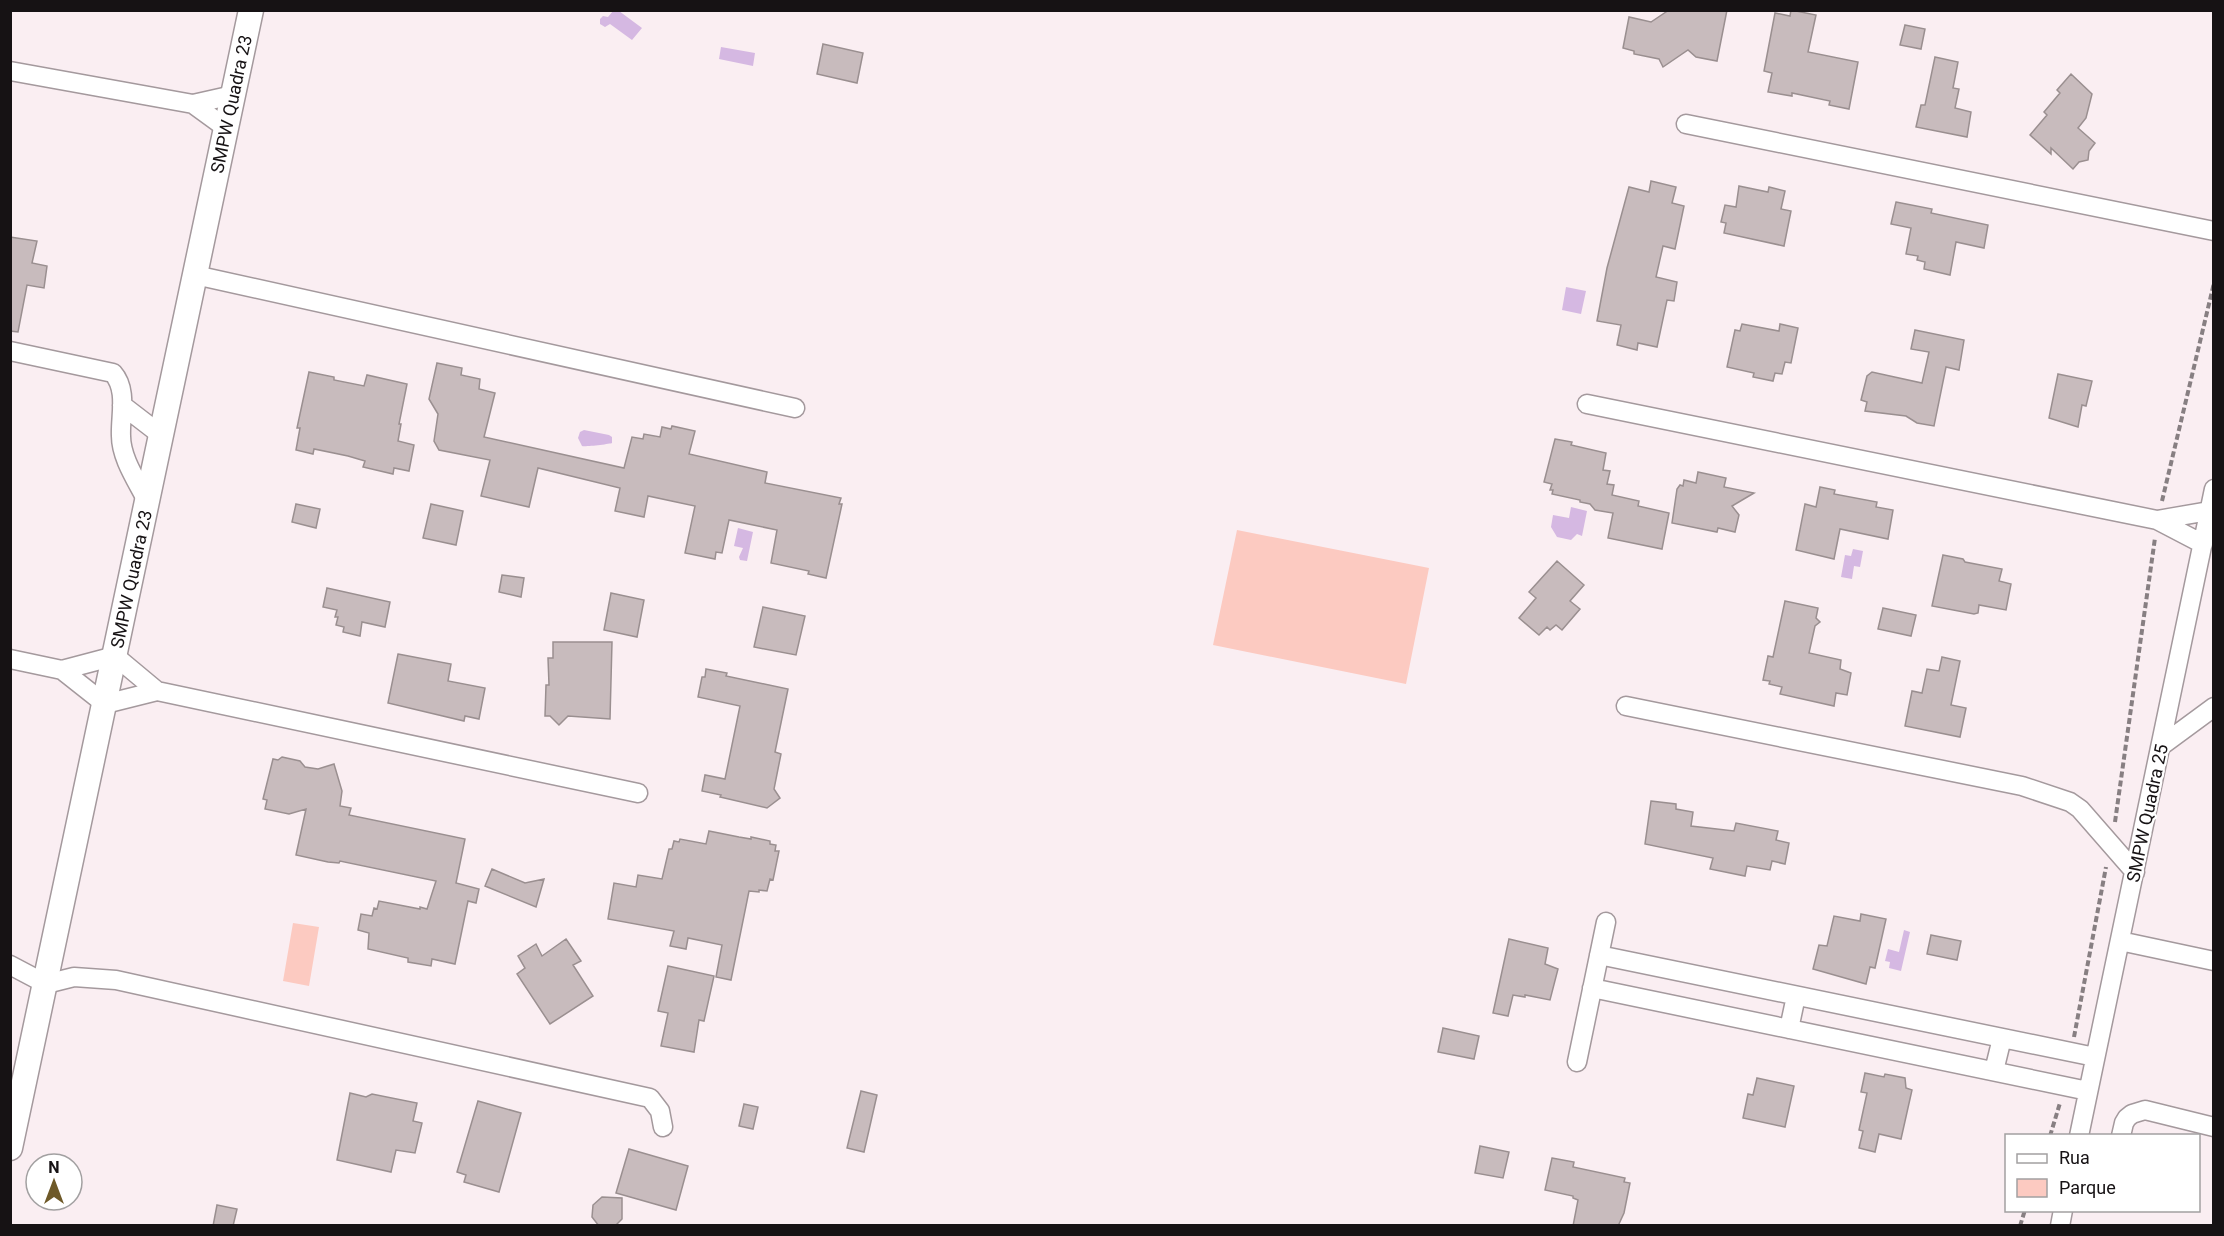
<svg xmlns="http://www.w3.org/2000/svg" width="2224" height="1236" viewBox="0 0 2224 1236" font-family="Roboto,sans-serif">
<rect width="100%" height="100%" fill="#faeef2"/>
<!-- green -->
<path fill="#fccac1" d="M 1237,530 L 1429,568 L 1406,684 L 1213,645 Z
M 293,923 L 319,927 L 309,986 L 283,981 Z"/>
<!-- water -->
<path fill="#d5b8e2" d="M 613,11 L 619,11 L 642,28 L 632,40 L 610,24 L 605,27 L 600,24 L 600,19 L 603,16 L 608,17 Z
M 721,47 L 755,53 L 753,66 L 719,59 Z
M 1566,287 L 1586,291 L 1581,314 L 1562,310 Z
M 584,430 L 609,435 L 612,437 L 612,443 C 610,444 585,447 582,446 L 578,438 L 580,432 Z
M 1571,507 L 1587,511 L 1582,536 L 1577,534 L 1571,540 L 1557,537 L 1551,527 L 1553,515 L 1569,518 Z
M 738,528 L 753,532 L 747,561 L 740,560 L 739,557 L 743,548 L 734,546 Z
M 1853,549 L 1863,551 L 1860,567 L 1854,566 L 1852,579 L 1841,577 L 1845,555 L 1851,556 Z
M 1904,930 L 1910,932 L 1901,971 L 1889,968 L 1890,962 L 1885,961 L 1888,949 L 1899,952 Z"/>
<!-- building -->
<path fill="#c8bbbd" stroke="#9a8f90" stroke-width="1.5" d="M 1669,10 L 1727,10 L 1717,61 L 1696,57 L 1688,50 L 1663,67 L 1659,59 L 1634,54 L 1634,51 L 1623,48 L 1629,17 L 1651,22 Z
M 1791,10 L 1816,15 L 1808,52 L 1858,62 L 1849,109 L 1829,105 L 1830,101 L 1792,93 L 1792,96 L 1768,92 L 1772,73 L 1764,71 L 1775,13 L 1790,16 Z
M 1905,25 L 1925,29 L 1921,49 L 1900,45 Z
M 823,44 L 863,53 L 857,83 L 817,74 Z
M 1935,57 L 1958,62 L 1953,88 L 1959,89 L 1955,108 L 1971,112 L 1967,137 L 1916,127 L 1921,105 L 1925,105 Z
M 2071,74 L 2092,94 L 2086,118 L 2078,128 L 2095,143 L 2089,151 L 2088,160 L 2079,162 L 2073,169 L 2051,148 L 2051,154 L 2030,135 L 2047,115 L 2044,112 L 2060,93 L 2057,90 Z
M 1651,181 L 1676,187 L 1672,203 L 1684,206 L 1675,249 L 1663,246 L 1656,277 L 1677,282 L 1674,301 L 1667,300 L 1657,347 L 1638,343 L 1637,350 L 1617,345 L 1621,325 L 1597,321 L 1607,268 L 1629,187 L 1649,192 Z
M 1739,186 L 1768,192 L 1769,187 L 1785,191 L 1781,209 L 1791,211 L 1784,246 L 1724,233 L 1726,223 L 1721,222 L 1725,205 L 1736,207 Z
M 1896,202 L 1932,209 L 1931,213 L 1988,225 L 1984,248 L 1956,242 L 1950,275 L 1924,269 L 1925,262 L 1917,260 L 1918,256 L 1906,254 L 1911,228 L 1891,224 Z
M 10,237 L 37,241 L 32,263 L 47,266 L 44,288 L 27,285 L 18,332 L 10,331 Z
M 1742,324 L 1779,331 L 1780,324 L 1798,328 L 1791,363 L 1785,362 L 1782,374 L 1775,373 L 1773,381 L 1753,377 L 1754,373 L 1727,367 L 1735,330 L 1740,331 Z
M 1915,330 L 1964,340 L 1959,370 L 1946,367 L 1934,426 L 1917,423 L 1906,416 L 1865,411 L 1867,402 L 1861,400 L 1867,376 L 1872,372 L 1922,383 L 1929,352 L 1911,349 Z
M 437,363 L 462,368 L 461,375 L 480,379 L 479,389 L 495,393 L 484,437 L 624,468 L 632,437 L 643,439 L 644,434 L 660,437 L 662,427 L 671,429 L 672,426 L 695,431 L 689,454 L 767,472 L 765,483 L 841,498 L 839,504 L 842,504 L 826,578 L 808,574 L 809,571 L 771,563 L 777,530 L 729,520 L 722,553 L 716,552 L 715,559 L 685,553 L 695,506 L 648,496 L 644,517 L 615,511 L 620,488 L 538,468 L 529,507 L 481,496 L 490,460 L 439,450 L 434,441 L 438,414 L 429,399 Z
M 309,372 L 334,377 L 334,380 L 364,386 L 367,375 L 407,384 L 399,424 L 401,424 L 398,441 L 414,445 L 409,471 L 394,468 L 393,474 L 363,467 L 365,461 L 348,456 L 314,449 L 313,454 L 296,450 L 300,428 L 297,428 Z
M 2058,374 L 2092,381 L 2086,406 L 2082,405 L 2078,427 L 2049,418 Z
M 1555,439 L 1572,442 L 1571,445 L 1606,453 L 1603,470 L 1610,471 L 1607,484 L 1614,485 L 1612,495 L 1639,501 L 1638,506 L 1669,513 L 1662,549 L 1608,538 L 1613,513 L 1595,510 L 1590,504 L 1580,502 L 1580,500 L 1552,494 L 1553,490 L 1550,490 L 1552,484 L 1544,482 Z
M 1698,472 L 1726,478 L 1724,487 L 1754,493 L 1732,506 L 1739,515 L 1735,532 L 1718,528 L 1717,532 L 1672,523 L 1677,489 L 1680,485 L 1683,486 L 1684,480 L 1696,483 Z
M 1820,487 L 1835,490 L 1834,494 L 1877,502 L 1876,507 L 1893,510 L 1888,539 L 1840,529 L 1834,559 L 1796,550 L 1805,504 L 1816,507 Z
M 296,504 L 320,509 L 316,528 L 292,522 Z
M 431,504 L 463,511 L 456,545 L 423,538 Z
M 1943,555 L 1963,559 L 1965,562 L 2002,569 L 1999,581 L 2011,584 L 2006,610 L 1979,605 L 1978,613 L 1974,614 L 1932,606 Z
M 1557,561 L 1584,585 L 1570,601 L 1580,609 L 1562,630 L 1556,625 L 1550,630 L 1547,627 L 1539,635 L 1519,618 L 1536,598 L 1529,592 Z
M 502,575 L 524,578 L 521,597 L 499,592 Z
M 327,588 L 390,602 L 385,627 L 362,622 L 360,636 L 343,632 L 344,627 L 336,625 L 338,617 L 335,617 L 337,610 L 323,607 Z
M 611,593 L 644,600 L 637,637 L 604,630 Z
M 1785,601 L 1818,608 L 1816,618 L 1820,622 L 1815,626 L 1809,653 L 1841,660 L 1840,669 L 1851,673 L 1847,695 L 1836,693 L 1834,706 L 1780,694 L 1782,687 L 1769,684 L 1770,681 L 1763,680 L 1768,656 L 1773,657 Z
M 763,607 L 805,616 L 796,655 L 754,647 Z
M 1883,608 L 1916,615 L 1911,636 L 1878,629 Z
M 553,642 L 612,642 L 610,719 L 568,716 L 559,725 L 550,716 L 545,716 L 546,685 L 549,685 L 548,658 L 553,658 Z
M 398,654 L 451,664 L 448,681 L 485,688 L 479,719 L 465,716 L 464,721 L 388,703 Z
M 1942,657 L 1960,661 L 1951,705 L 1966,708 L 1960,737 L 1905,726 L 1912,691 L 1922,693 L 1927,669 L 1939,671 Z
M 706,669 L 727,673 L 726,676 L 788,689 L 775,752 L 781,754 L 774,789 L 780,798 L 767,808 L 720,797 L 721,795 L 702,791 L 705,775 L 725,779 L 740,706 L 698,697 L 702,677 L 705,677 Z
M 282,757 L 300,761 L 305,767 L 318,769 L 334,764 L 342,791 L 340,806 L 351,808 L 349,815 L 465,839 L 456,883 L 479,889 L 476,903 L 468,901 L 455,964 L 432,959 L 431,966 L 408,962 L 408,958 L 368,949 L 369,933 L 358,930 L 361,914 L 372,916 L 374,908 L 377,909 L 379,901 L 420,909 L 420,907 L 427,909 L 436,881 L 340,861 L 339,863 L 328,862 L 296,855 L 306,809 L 289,814 L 265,809 L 267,800 L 263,799 L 273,759 L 278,760 Z
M 1651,801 L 1676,804 L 1676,809 L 1693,812 L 1691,826 L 1734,831 L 1736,823 L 1778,831 L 1776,840 L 1789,843 L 1785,864 L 1772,861 L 1770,870 L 1747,866 L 1745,876 L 1710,869 L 1713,858 L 1645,844 Z
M 709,831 L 739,837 L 751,839 L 751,837 L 770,841 L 770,844 L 776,845 L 775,851 L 779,851 L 773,880 L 770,879 L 767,891 L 759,890 L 759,892 L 749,891 L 731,980 L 716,977 L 722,945 L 688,938 L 686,949 L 670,946 L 674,931 L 608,919 L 614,883 L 636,887 L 638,875 L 662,879 L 669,849 L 672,849 L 674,841 L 679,842 L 680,839 L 706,844 Z
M 492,869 L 525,883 L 544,879 L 536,907 L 485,886 Z
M 1861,914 L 1886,919 L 1875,968 L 1870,967 L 1866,984 L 1813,969 L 1819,945 L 1827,946 L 1834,916 L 1860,921 Z
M 1931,935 L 1961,941 L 1957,960 L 1927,954 Z
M 566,939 L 581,961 L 573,965 L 593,996 L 550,1024 L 517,974 L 525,968 L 518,956 L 536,944 L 542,956 Z
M 1509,939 L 1548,948 L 1545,964 L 1558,969 L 1550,1000 L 1525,995 L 1525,997 L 1513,995 L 1508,1016 L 1493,1013 Z
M 668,966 L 714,976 L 704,1021 L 699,1020 L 694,1052 L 661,1046 L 668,1013 L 658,1011 Z
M 1443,1028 L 1479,1036 L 1474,1059 L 1438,1052 Z
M 1865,1073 L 1884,1077 L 1885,1074 L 1905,1078 L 1906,1088 L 1912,1090 L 1901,1139 L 1879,1134 L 1875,1152 L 1859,1148 L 1863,1131 L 1859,1130 L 1867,1093 L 1861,1092 Z
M 1757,1078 L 1794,1086 L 1785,1127 L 1743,1118 L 1748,1094 L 1753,1095 Z
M 861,1091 L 877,1095 L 864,1152 L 847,1148 Z
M 350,1093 L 366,1097 L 372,1094 L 417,1103 L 413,1121 L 422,1123 L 415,1153 L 396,1150 L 391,1172 L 337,1160 Z
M 478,1101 L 521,1113 L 499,1192 L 464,1182 L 466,1175 L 457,1172 Z
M 744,1104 L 758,1107 L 753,1129 L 739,1126 Z
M 1480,1146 L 1509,1152 L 1503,1178 L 1475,1173 Z
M 629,1149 L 688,1166 L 676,1210 L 616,1193 Z
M 1552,1158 L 1574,1162 L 1573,1167 L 1625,1178 L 1624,1182 L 1630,1183 L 1624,1213 L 1618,1226 L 1573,1226 L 1578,1200 L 1573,1198 L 1573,1196 L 1545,1190 Z
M 602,1197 L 622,1198 L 622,1219 L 615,1226 L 599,1226 L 592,1217 L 593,1205 Z
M 217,1205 L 237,1209 L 233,1226 L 213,1226 Z"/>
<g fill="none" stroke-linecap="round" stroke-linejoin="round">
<!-- street casing -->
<g stroke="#a4999d" stroke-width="21">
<path id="street" d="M 10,71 L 193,104 L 233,95
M 193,104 L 226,128
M 1686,124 L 2214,231
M 195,275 L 795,408
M 10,351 L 113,373 C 128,390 120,416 121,436 C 121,458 137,481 147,501
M 1587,404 L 2157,520 L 2203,544
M 122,405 L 161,435
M 2157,520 L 2209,511
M 10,659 L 62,670 L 105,704 L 157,691 L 638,793
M 62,670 L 115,656 L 157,691
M 1626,706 L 2022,786 L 2070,802 L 2080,809 L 2135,872
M 2161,746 L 2214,707
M 2120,941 L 2214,961
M 1599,955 L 2095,1057
M 10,965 L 46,984 L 74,977 L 116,980 L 650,1098 L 660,1111 L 663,1127
M 1592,988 L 2088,1091
M 1789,1029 L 1796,996
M 1577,1062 L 1606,922
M 1994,1071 L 2002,1038
M 2079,1136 L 2214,489
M 2121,1136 L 2124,1123 L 2127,1118 L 2132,1114 L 2145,1110 L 2214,1127
M 2060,1226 L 2063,1210"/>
</g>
<!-- secondary casing -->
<g stroke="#a4999d" stroke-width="27">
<path id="secondary" d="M 10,1148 L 251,10"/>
</g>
<!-- path -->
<path stroke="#877f82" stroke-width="4" stroke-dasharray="6 3" stroke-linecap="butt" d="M 2162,501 L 2214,283
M 2115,822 L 2155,538
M 2074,1037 L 2106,867
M 2050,1136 L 2060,1103
M 2020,1226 L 2025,1210"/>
<!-- street -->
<use href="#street" stroke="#fff" stroke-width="18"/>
<!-- secondary -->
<use href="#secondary" stroke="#fff" stroke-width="24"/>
</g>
<g text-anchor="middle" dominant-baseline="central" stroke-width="4.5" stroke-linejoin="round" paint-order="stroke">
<!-- street labels -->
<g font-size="18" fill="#161214" stroke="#fff">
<text transform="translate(231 104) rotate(-78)">SMPW Quadra 23</text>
<text transform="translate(131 579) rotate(-78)">SMPW Quadra 23</text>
<text transform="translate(2147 813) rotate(-78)">SMPW Quadra 25</text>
</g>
</g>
<!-- border -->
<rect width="2224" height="1236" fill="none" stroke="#161214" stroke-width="24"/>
<!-- legend -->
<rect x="2005" y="1134" width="195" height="78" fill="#ffffff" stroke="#a2a0a1" stroke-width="1.5"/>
<rect x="2017" y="1154" width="30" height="9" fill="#ffffff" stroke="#a2a0a1" stroke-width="1.5"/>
<text x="2059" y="1164" font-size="18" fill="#161214">Rua</text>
<rect x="2017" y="1179" width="30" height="18" fill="#fccac1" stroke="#a2a0a1" stroke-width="1.5"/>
<text x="2059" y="1194" font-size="18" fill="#161214">Parque</text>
<!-- north arrow -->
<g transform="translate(54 1182)"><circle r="28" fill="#ffffff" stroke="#a2a0a1" stroke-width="1.5"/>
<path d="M0-4.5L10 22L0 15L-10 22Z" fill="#6e5928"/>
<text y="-9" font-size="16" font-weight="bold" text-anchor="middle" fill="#161214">N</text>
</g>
</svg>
